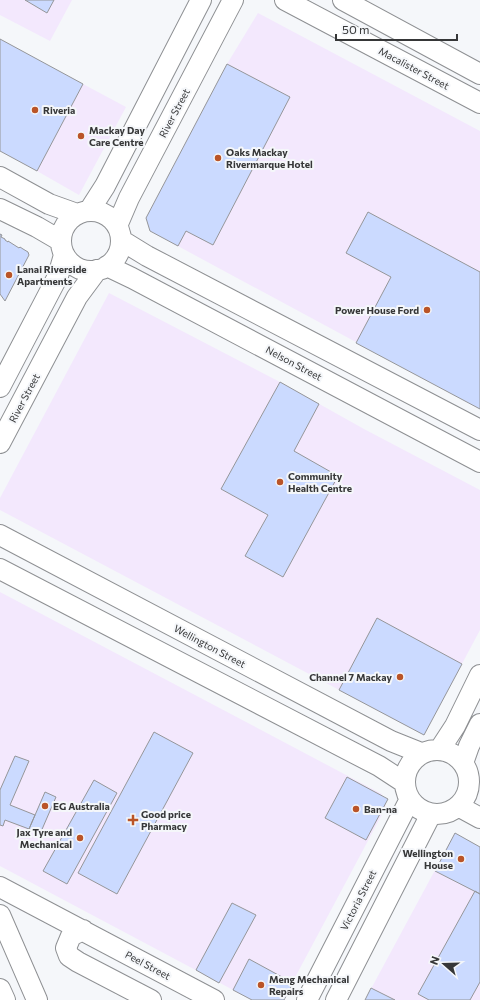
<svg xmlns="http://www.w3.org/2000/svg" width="480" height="1000" viewBox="0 0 480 1000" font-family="Commissioner,sans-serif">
<rect width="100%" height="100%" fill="#f5f7fa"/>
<!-- commercial -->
<path fill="#f3e8fd" d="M 0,0 L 72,0 L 50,41 L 0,15 Z
M 258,13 L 480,131 L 480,409 L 150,231 L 146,218 L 227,64 Z
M 83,84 L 126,107 L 79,195 L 37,171 Z
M 109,293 L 280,382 L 364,429 L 480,490 L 480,630 L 424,735 L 0,510 L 0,498 Z
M 0,592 L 382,794 L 386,807 L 283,1000 L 252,1000 L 0,866 Z
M 455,833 L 480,847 L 480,1000 L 365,1000 Z"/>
<!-- building -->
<path fill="#cbdaff" stroke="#959699" d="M 25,0 L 54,0 L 47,13 Z
M 0,39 L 83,84 L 37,171 L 0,151 Z
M 227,64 L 290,97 L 213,245 L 186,231 L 178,246 L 150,231 L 146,218 Z
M 368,212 L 480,272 L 480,409 L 356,343 L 391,277 L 346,253 Z
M 0,234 L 2,235 L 1,237 L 5,239 L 5,240 L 8,242 L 8,241 L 19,248 L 20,247 L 23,249 L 28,252 L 29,255 L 5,301 L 0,294 Z
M 280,382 L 319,404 L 294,451 L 338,476 L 283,577 L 245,556 L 268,515 L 221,489 Z
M 377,618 L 462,664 L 424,735 L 339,690 Z
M 154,732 L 193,753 L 117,894 L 78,873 Z
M 15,756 L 29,761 L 10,805 L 35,815 L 29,829 L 5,820 L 3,826 L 0,825 L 0,790 Z
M 347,777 L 388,799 L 366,840 L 325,818 Z
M 94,780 L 117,793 L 67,884 L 43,871 Z
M 45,792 L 56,797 L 40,834 L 29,829 Z
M 455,833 L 480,847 L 480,894 L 435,871 Z
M 475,891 L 480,894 L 480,982 L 470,1000 L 429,1000 L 418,994 Z
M 232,903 L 256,915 L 219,983 L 196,970 Z
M 249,959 L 293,983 L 284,1000 L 252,1000 L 233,990 Z
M 371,988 L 395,1000 L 365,1000 Z"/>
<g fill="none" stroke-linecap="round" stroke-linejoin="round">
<!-- minor casing -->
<g stroke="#8e9093" stroke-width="22">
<path id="minor" d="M 285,0 L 480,103
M 343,0 L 480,74
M 0,177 L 49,204 L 77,214
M 0,209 L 37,227 L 61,241
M 89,211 L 105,186 L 201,0
M61 241a30 30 0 1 1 60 0a30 30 0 1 1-60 0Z
M 117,226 L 129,198 L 233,0
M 121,240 L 147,256 L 480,430
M 107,266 L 132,278 L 480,462
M 0,387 L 58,276 L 64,255
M 0,443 L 77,297 L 97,270
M 0,535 L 391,741 L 421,753
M 0,569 L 379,766 L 405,783
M 440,749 L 455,726 L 480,675
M405 782a32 32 0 1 1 64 0a32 32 0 1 1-64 0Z
M 463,763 L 469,746 L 480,724
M 458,806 L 480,818
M 0,887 L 214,1000
M 0,915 L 37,1000
M 83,930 L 71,936 L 66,948 L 69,956 L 78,962 L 151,1000
M 0,989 L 5,1000
M 307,1000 L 410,799
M 336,1000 L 431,814"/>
</g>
<!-- minor -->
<use href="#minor" stroke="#fff" stroke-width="20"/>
</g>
<!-- markers -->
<g fill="#ba5428" stroke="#f5f7fa" stroke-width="1.5">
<circle cx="35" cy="110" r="4"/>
<circle cx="81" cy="136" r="4"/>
<circle cx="218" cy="158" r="4"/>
<circle cx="9" cy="275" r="4"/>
<circle cx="427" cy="310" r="4"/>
<circle cx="280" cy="482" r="4"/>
<circle cx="400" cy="677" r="4"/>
<circle cx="45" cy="806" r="4"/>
<circle cx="356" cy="809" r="4"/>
<path d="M131 814h4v4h4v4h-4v4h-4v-4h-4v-4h4z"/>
<circle cx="80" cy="838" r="4"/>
<circle cx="461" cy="859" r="4"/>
<circle cx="261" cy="985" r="4"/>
</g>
<g text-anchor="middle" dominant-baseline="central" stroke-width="4" stroke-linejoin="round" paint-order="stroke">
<!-- street labels -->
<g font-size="10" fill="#363738" stroke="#f5f7fa">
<text transform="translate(414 68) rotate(28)">Macalister Street</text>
<text transform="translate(174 113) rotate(-62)">River Street</text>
<text transform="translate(294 363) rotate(28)">Nelson Street</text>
<text transform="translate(24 398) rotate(-62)">River Street</text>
<text transform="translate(210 646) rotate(28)">Wellington Street</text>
<text transform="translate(358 900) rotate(-63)">Victoria Street</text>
<text transform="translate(148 965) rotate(28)">Peel Street</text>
</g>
<!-- poi labels -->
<g font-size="10" font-weight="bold" fill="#363738" stroke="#f5f7fa" text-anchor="start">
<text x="43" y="110">Riveria</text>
<text x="89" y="130">Mackay Day<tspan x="89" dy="12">Care Centre</tspan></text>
<text x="226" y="152">Oaks Mackay<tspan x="226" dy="12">Rivermarque Hotel</tspan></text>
<text x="17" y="269">Lanai Riverside<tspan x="17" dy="12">Apartments</tspan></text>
<text x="419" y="310" text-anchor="end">Power House Ford</text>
<text x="288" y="476">Community<tspan x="288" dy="12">Health Centre</tspan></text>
<text x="392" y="677" text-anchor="end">Channel 7 Mackay</text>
<text x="53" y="806">EG Australia</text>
<text x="364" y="809">Ban-na</text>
<text x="141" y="814">Good price<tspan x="141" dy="12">Pharmacy</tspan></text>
<text x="72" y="832" text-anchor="end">Jax Tyre and<tspan x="72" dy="12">Mechanical</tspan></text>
<text x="453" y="853" text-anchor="end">Wellington<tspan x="453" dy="12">House</tspan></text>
<text x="269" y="979">Meng Mechanical<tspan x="269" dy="12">Repairs</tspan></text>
</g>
</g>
<!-- north arrow -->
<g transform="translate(444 964) rotate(290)" stroke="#f5f7fa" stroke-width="3" paint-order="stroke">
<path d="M0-3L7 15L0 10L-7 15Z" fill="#363738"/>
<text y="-6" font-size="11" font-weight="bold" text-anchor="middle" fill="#363738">N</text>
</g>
<!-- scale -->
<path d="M336 34v6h121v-6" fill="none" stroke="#363738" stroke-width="2"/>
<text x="342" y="34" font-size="12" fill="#363738" stroke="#f5f7fa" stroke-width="3" paint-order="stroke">50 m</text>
</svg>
